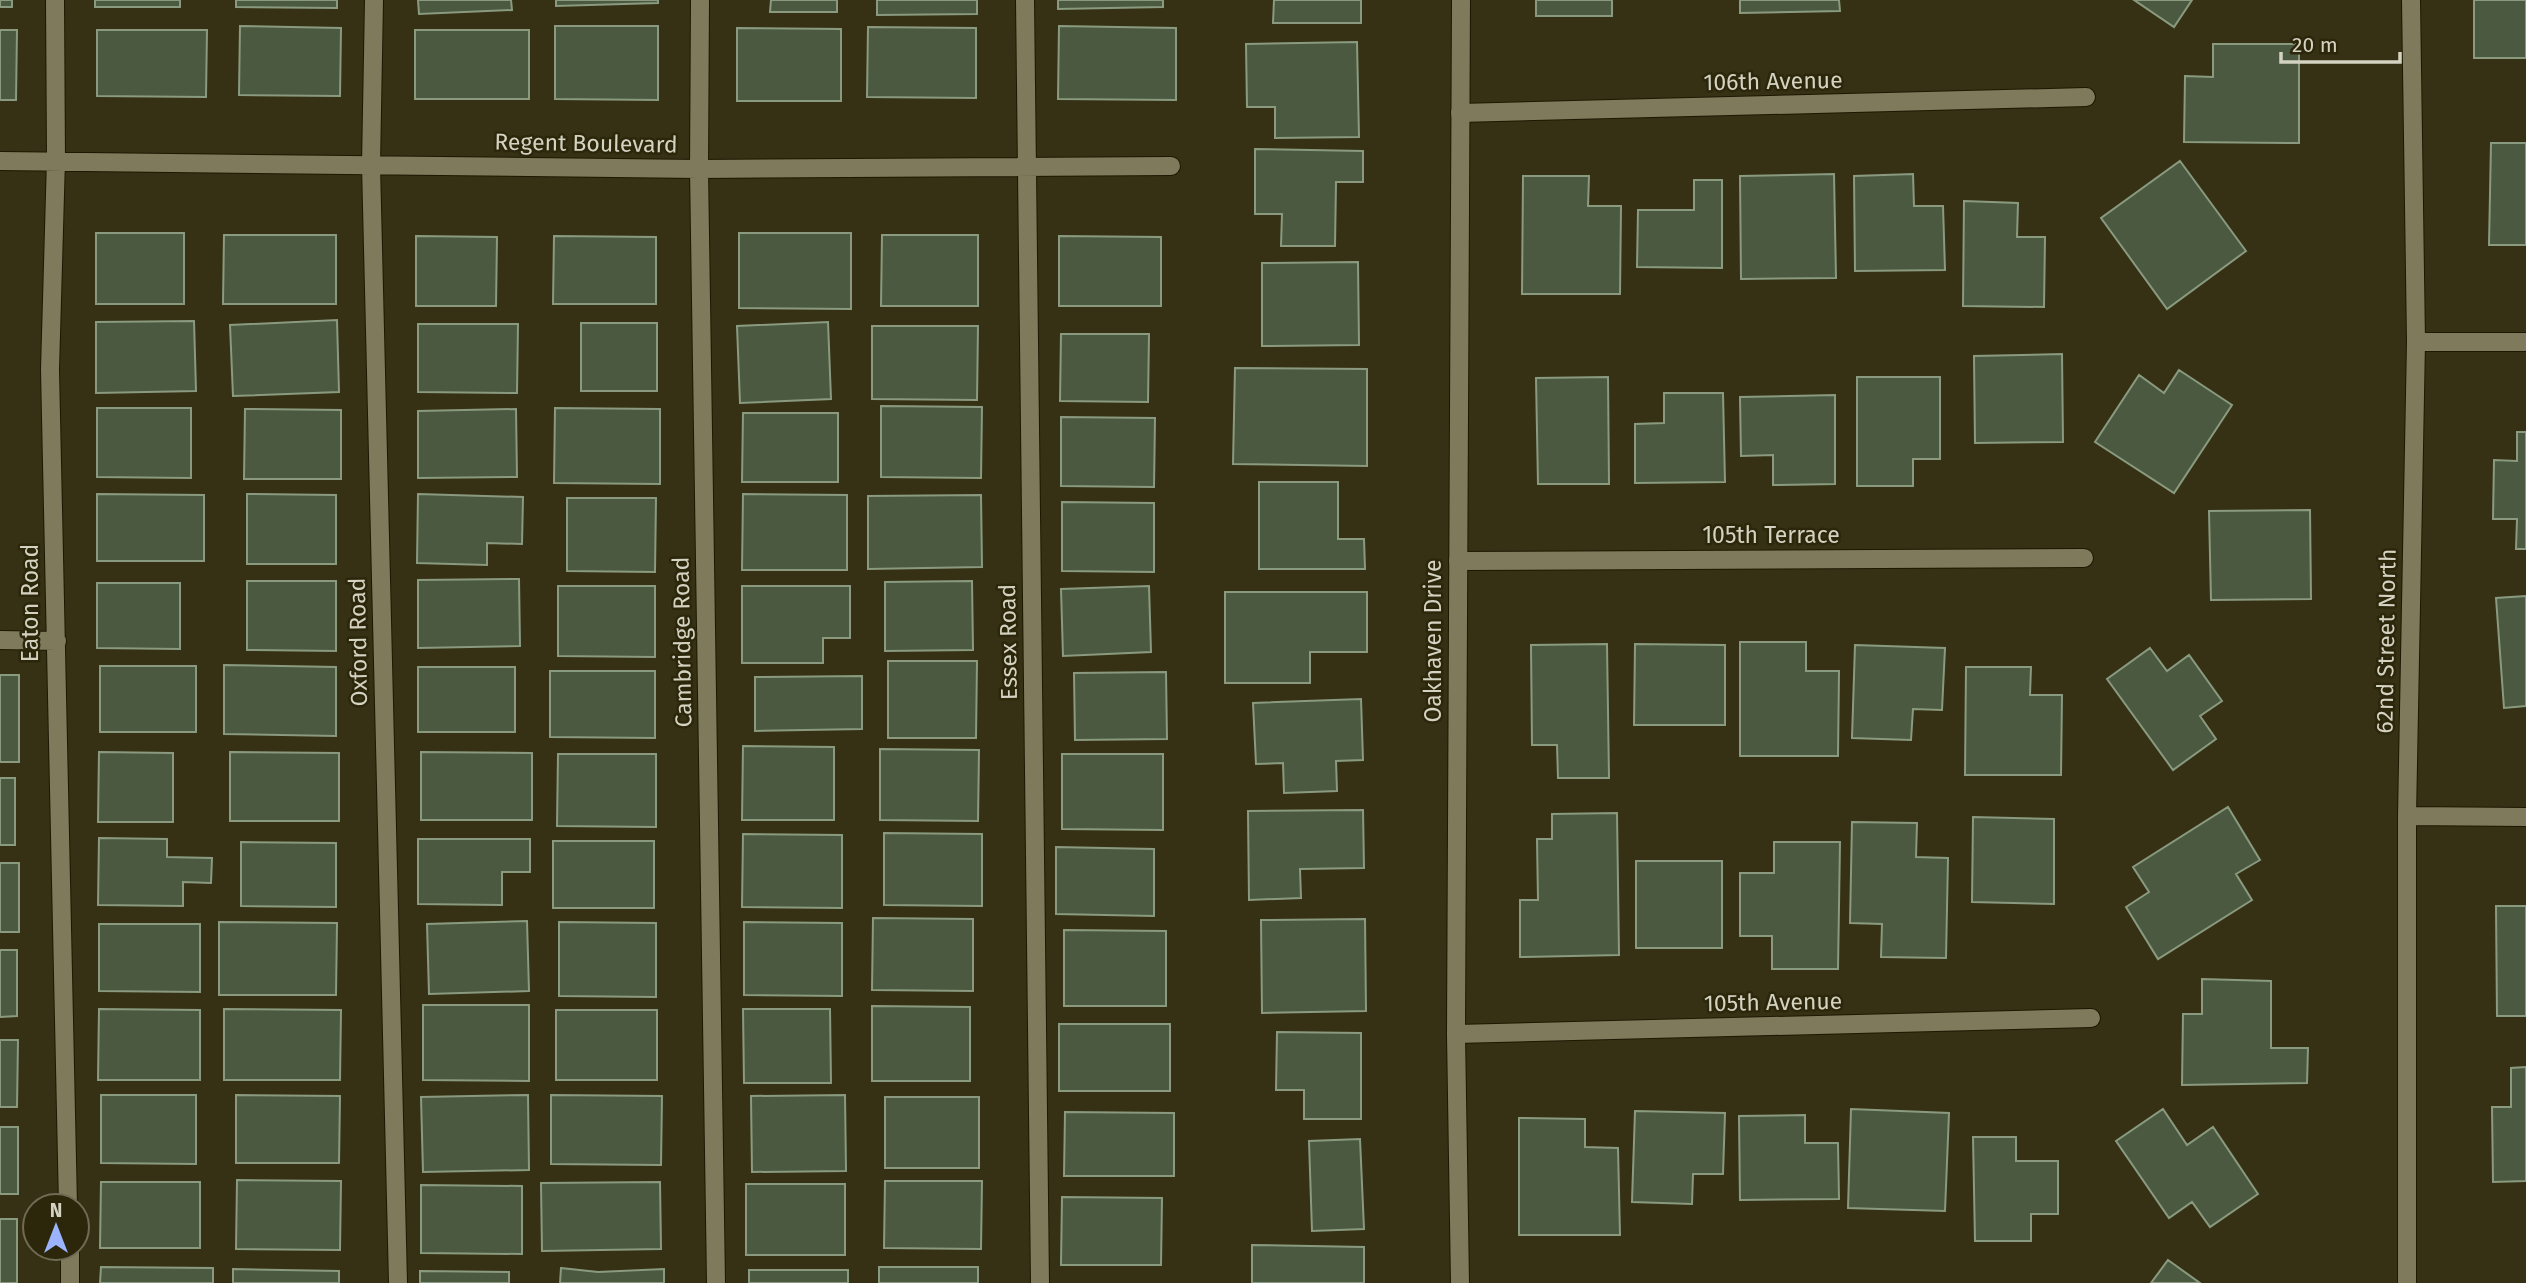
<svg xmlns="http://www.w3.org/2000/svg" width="2526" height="1283" viewBox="0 0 2526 1283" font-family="'Fira Sans',sans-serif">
<rect width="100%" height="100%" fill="#363115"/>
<!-- building -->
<path fill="#4a5940" stroke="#8a9a7f" stroke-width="2" d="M 0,0 L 12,0 L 12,7 L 0,7 Z
M 95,0 L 180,0 L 180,7 L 95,7 Z
M 236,0 L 337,0 L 337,8 L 236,7 Z
M 418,0 L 511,0 L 512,10 L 419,14 Z
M 556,0 L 658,0 L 658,3 L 556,6 Z
M 771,0 L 837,0 L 837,12 L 770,12 Z
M 877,0 L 977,0 L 977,14 L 877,15 Z
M 1058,0 L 1163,0 L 1163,7 L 1058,9 Z
M 1274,0 L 1361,0 L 1361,23 L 1273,23 Z
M 1536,0 L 1612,0 L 1612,16 L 1536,16 Z
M 1740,0 L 1839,0 L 1840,11 L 1740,13 Z
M 2134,0 L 2192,0 L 2174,27 Z
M 2474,0 L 2526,0 L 2526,58 L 2474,58 Z
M 240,26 L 341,28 L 340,96 L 239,95 Z
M 555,26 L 658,26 L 658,100 L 555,99 Z
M 1059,26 L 1176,28 L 1176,100 L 1058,99 Z
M 868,27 L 976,28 L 976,98 L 867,97 Z
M 737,28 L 841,29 L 841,101 L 737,101 Z
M 0,30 L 17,30 L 16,100 L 0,100 Z
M 97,30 L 207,30 L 206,97 L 97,96 Z
M 415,30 L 529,30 L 529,99 L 415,99 Z
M 1357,42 L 1359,137 L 1275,138 L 1275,107 L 1247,107 L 1246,44 Z
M 2213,44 L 2299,44 L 2299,143 L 2184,142 L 2185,76 L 2213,77 Z
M 2491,143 L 2526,143 L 2526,245 L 2489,245 Z
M 1255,149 L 1363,151 L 1363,182 L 1336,182 L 1335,246 L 1281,246 L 1282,214 L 1255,214 Z
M 2180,161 L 2246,251 L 2167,309 L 2101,218 Z
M 1834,174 L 1836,278 L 1741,279 L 1740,176 Z
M 1913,174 L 1914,206 L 1943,206 L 1945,270 L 1855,271 L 1854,176 Z
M 1523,176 L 1589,176 L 1588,206 L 1621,206 L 1620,294 L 1522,294 Z
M 1694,180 L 1722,180 L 1722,268 L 1637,267 L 1638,210 L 1694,210 Z
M 1964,201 L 2018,203 L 2017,237 L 2045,237 L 2044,307 L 1963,306 Z
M 96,233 L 184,233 L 184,304 L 96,304 Z
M 739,233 L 851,233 L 851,309 L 739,308 Z
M 224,235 L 336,235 L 336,304 L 223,304 Z
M 882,235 L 978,235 L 978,306 L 881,306 Z
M 416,236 L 497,237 L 496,306 L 416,306 Z
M 554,236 L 656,237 L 656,304 L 553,304 Z
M 1059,236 L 1161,237 L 1161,306 L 1059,306 Z
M 1358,262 L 1359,345 L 1262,346 L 1262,263 Z
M 337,320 L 339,392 L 233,396 L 230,325 Z
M 194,321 L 196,391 L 96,393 L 96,322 Z
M 828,322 L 831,399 L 740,403 L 737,326 Z
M 581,323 L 657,323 L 657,391 L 581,391 Z
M 418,324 L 518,324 L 517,393 L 418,392 Z
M 872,326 L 978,326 L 977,400 L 872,399 Z
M 1061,334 L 1149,334 L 1148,402 L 1060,401 Z
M 2062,354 L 2063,442 L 1975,443 L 1974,356 Z
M 1235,368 L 1367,369 L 1367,466 L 1233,464 Z
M 2179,370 L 2232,405 L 2174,493 L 2095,442 L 2139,375 L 2164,393 Z
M 1608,377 L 1609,484 L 1538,484 L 1536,378 Z
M 1857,377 L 1940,377 L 1940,459 L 1913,459 L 1913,486 L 1857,486 Z
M 1664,393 L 1723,393 L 1725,482 L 1635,483 L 1635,424 L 1664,423 Z
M 1835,395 L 1835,484 L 1773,485 L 1773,455 L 1741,456 L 1740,397 Z
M 881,406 L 982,407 L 981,478 L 881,477 Z
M 97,408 L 191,408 L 191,478 L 97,477 Z
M 555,408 L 660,409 L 660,484 L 554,483 Z
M 245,409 L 341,410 L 341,479 L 244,479 Z
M 516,409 L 517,477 L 418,478 L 418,411 Z
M 743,413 L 838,413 L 838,482 L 742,482 Z
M 1061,417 L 1155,418 L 1154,487 L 1061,486 Z
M 2517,432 L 2526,432 L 2526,549 L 2516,549 L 2517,519 L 2493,519 L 2494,460 L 2517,461 Z
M 1259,482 L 1338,482 L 1338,539 L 1364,539 L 1365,569 L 1259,569 Z
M 97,494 L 204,495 L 204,561 L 97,561 Z
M 247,494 L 336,495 L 336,564 L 247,564 Z
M 418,494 L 523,497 L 522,544 L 487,543 L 487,565 L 417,563 Z
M 743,494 L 847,495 L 847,570 L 742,570 Z
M 981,495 L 982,567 L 868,569 L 868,496 Z
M 567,498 L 656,498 L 655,572 L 567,571 Z
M 1062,502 L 1154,503 L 1154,572 L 1062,571 Z
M 2310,510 L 2311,599 L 2211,600 L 2209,511 Z
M 519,579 L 520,646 L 418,648 L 418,580 Z
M 247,581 L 336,581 L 336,651 L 247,650 Z
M 972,581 L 973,650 L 885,651 L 885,582 Z
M 97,583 L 180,583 L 180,649 L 97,648 Z
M 558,586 L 655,586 L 655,657 L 558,656 Z
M 742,586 L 850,586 L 850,638 L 823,638 L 823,663 L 742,663 Z
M 1149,586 L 1151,652 L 1063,656 L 1061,589 Z
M 1225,592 L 1367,592 L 1367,652 L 1310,652 L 1310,683 L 1225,683 Z
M 2526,596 L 2526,706 L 2504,708 L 2496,598 Z
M 1740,642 L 1806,642 L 1806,671 L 1839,671 L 1838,756 L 1740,756 Z
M 1607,644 L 1609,778 L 1558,778 L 1557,745 L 1532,745 L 1531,645 Z
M 1635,644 L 1725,645 L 1725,725 L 1634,725 Z
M 1855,645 L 1945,648 L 1942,710 L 1913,709 L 1911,740 L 1852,738 Z
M 2150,648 L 2167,671 L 2189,655 L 2222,701 L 2200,716 L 2216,739 L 2173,770 L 2107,679 Z
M 888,661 L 977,661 L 976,738 L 888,738 Z
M 224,665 L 336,667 L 336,736 L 224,734 Z
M 100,666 L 196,666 L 196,732 L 100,732 Z
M 418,667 L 515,667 L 515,732 L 418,732 Z
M 1966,667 L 2031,667 L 2030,695 L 2062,695 L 2061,775 L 1965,775 Z
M 550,671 L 655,671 L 655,738 L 550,737 Z
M 1166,672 L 1167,739 L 1075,740 L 1074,673 Z
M 0,675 L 19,675 L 19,762 L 0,762 Z
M 862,676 L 862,729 L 755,731 L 755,677 Z
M 1361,699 L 1363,760 L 1336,761 L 1337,791 L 1284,793 L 1283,763 L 1256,764 L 1253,703 Z
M 743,746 L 834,747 L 834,820 L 742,820 Z
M 880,749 L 979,750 L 978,821 L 880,820 Z
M 99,752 L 173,753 L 173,822 L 98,822 Z
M 230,752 L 339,753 L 339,821 L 230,821 Z
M 421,752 L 532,753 L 532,820 L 421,820 Z
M 558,754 L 656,754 L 656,827 L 557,826 Z
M 1062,754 L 1163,754 L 1163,830 L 1062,829 Z
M 0,778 L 15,778 L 15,845 L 0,845 Z
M 2228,807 L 2260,860 L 2236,874 L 2252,900 L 2158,959 L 2126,907 L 2149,892 L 2133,867 Z
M 1363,810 L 1364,868 L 1300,869 L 1301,898 L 1249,900 L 1248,811 Z
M 1617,813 L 1619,955 L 1520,957 L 1520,900 L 1538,900 L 1537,839 L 1552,839 L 1552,814 Z
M 1973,817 L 2054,819 L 2054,904 L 1972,902 Z
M 1852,822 L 1917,823 L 1916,857 L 1948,858 L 1946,958 L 1881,957 L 1882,924 L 1850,923 Z
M 884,833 L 982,834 L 982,906 L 884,905 Z
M 743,834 L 842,835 L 842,908 L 742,907 Z
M 99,838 L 167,839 L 167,857 L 212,858 L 211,883 L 183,882 L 183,906 L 98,905 Z
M 418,839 L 530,839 L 530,872 L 502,872 L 502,905 L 418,904 Z
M 553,841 L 654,841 L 654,908 L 553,908 Z
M 241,842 L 336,843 L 336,907 L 241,906 Z
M 1774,842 L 1840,842 L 1838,969 L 1772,969 L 1772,936 L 1740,936 L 1740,873 L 1774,873 Z
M 1056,847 L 1154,849 L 1154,916 L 1056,914 Z
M 1636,861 L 1722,861 L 1722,948 L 1636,948 Z
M 0,863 L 19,863 L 19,932 L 0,932 Z
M 2496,906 L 2526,906 L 2526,1016 L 2497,1016 Z
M 873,918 L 973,919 L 973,991 L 872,990 Z
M 1365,919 L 1366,1011 L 1262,1013 L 1261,920 Z
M 527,921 L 529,991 L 429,994 L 427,924 Z
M 219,922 L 337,923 L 336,995 L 219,995 Z
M 559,922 L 656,923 L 656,997 L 559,996 Z
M 744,922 L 842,923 L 842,996 L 744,995 Z
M 99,924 L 200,924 L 200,992 L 99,991 Z
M 1064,930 L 1166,931 L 1166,1006 L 1064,1006 Z
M 0,950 L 17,950 L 17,1016 L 0,1017 Z
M 2202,979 L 2271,981 L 2271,1048 L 2308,1048 L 2307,1083 L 2182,1085 L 2183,1014 L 2202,1014 Z
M 423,1005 L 529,1005 L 529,1081 L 423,1080 Z
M 872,1006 L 970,1007 L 970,1081 L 872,1081 Z
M 99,1009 L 200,1010 L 200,1080 L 98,1080 Z
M 224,1009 L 341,1010 L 340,1080 L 224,1080 Z
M 743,1009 L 830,1009 L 831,1083 L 744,1083 Z
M 556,1010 L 657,1010 L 657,1080 L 556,1080 Z
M 1059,1024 L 1170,1024 L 1170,1091 L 1059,1091 Z
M 1277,1032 L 1361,1033 L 1361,1119 L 1304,1119 L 1304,1090 L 1276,1090 Z
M 0,1040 L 18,1040 L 17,1107 L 0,1107 Z
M 2526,1067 L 2526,1181 L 2493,1182 L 2492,1107 L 2511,1107 L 2511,1068 Z
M 101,1095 L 196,1095 L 196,1164 L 101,1163 Z
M 236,1095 L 340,1096 L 339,1163 L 236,1163 Z
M 528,1095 L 529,1170 L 423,1172 L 421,1097 Z
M 551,1095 L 662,1096 L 661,1165 L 551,1164 Z
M 845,1095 L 846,1171 L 752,1172 L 751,1096 Z
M 885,1097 L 979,1097 L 979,1168 L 885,1168 Z
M 1851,1109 L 1949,1113 L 1945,1211 L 1848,1208 Z
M 2163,1109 L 2187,1145 L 2213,1127 L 2258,1194 L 2210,1227 L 2192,1202 L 2169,1218 L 2116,1141 Z
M 1635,1111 L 1725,1113 L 1723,1174 L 1693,1174 L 1692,1204 L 1632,1202 Z
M 1065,1112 L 1174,1113 L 1174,1176 L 1064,1176 Z
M 1805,1115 L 1805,1143 L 1838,1143 L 1839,1199 L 1740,1200 L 1739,1116 Z
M 1519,1118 L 1585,1119 L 1585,1147 L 1618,1148 L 1620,1235 L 1519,1235 Z
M 0,1127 L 18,1127 L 18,1194 L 0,1194 Z
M 1973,1137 L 2016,1137 L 2016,1161 L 2058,1161 L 2058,1214 L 2031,1214 L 2031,1241 L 1975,1241 Z
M 1360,1139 L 1364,1229 L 1312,1231 L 1309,1141 Z
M 237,1180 L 341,1181 L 340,1250 L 236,1249 Z
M 885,1181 L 982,1181 L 981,1249 L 884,1248 Z
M 101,1182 L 200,1182 L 200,1248 L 100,1248 Z
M 660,1182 L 661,1249 L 542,1251 L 541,1183 Z
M 746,1184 L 845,1184 L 845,1255 L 746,1255 Z
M 421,1185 L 522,1186 L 522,1254 L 421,1253 Z
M 1062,1197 L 1162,1198 L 1161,1265 L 1061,1265 Z
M 0,1219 L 17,1219 L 17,1283 L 0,1283 Z
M 1252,1245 L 1364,1247 L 1364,1283 L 1252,1283 Z
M 2168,1260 L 2200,1283 L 2151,1283 Z
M 101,1267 L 213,1268 L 213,1283 L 100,1283 Z
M 879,1267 L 978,1267 L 978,1283 L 879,1283 Z
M 561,1268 L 598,1272 L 664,1269 L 664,1283 L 560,1283 Z
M 233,1269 L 339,1271 L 339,1283 L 233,1283 Z
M 749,1270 L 848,1270 L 848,1283 L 749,1283 Z
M 420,1271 L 509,1272 L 509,1283 L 420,1283 Z"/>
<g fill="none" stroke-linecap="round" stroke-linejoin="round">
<!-- minor casing -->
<g stroke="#1d1800" stroke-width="20">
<path id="minor" d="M 55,0 L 56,159 L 50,370 L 68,1206
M 374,0 L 371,165 L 398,1283
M 700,0 L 699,169 L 716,1283
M 1025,0 L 1040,1283
M 1460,113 L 2086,97
M 0,161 L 699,169 L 1171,166
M 2416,342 L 2526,342
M 1458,561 L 2084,558
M 0,640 L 57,641
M 2407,816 L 2526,817
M 1456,1034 L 2091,1018
M 70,1248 L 70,1283
M 2407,1283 L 2407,816 L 2416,342 L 2411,0"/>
</g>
<!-- tertiary casing -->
<g stroke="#1d1800" stroke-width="20">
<path id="tertiary" d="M 1460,1283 L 1456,1034 L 1461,0"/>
</g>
<!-- minor -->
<use href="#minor" stroke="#7f7a5c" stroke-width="18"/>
<!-- tertiary -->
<use href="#tertiary" stroke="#7f7a5c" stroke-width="18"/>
</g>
<g text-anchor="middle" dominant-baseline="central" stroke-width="5" stroke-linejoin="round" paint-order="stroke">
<!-- street labels -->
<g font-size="23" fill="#d4d2c1" stroke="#2c270b">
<text transform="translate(1773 81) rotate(-1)">106th Avenue</text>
<text transform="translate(586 143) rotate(1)">Regent Boulevard</text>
<text x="1771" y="535">105th Terrace</text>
<text transform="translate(30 603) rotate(-90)">Eaton Road</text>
<text transform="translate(1433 641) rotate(-90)">Oakhaven Drive</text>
<text transform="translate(2386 641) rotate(-89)">62nd Street North</text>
<text transform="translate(358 642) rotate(-91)">Oxford Road</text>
<text transform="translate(682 642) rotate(-91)">Cambridge Road</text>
<text transform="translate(1008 642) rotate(-91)">Essex Road</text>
<text transform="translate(1773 1002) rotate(-1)">105th Avenue</text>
</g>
</g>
<!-- north arrow -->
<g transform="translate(56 1227)"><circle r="33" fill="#2c270b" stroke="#6f6b54" stroke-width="2"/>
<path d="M0-5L12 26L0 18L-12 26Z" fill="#9cb4fd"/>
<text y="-10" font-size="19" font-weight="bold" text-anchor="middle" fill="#d4d2c1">N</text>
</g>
<!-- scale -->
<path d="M2281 52v10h119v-10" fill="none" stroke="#d4d2c1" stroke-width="3.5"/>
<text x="2292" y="52" font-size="21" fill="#d4d2c1" stroke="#2c270b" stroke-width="5" paint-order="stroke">20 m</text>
</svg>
